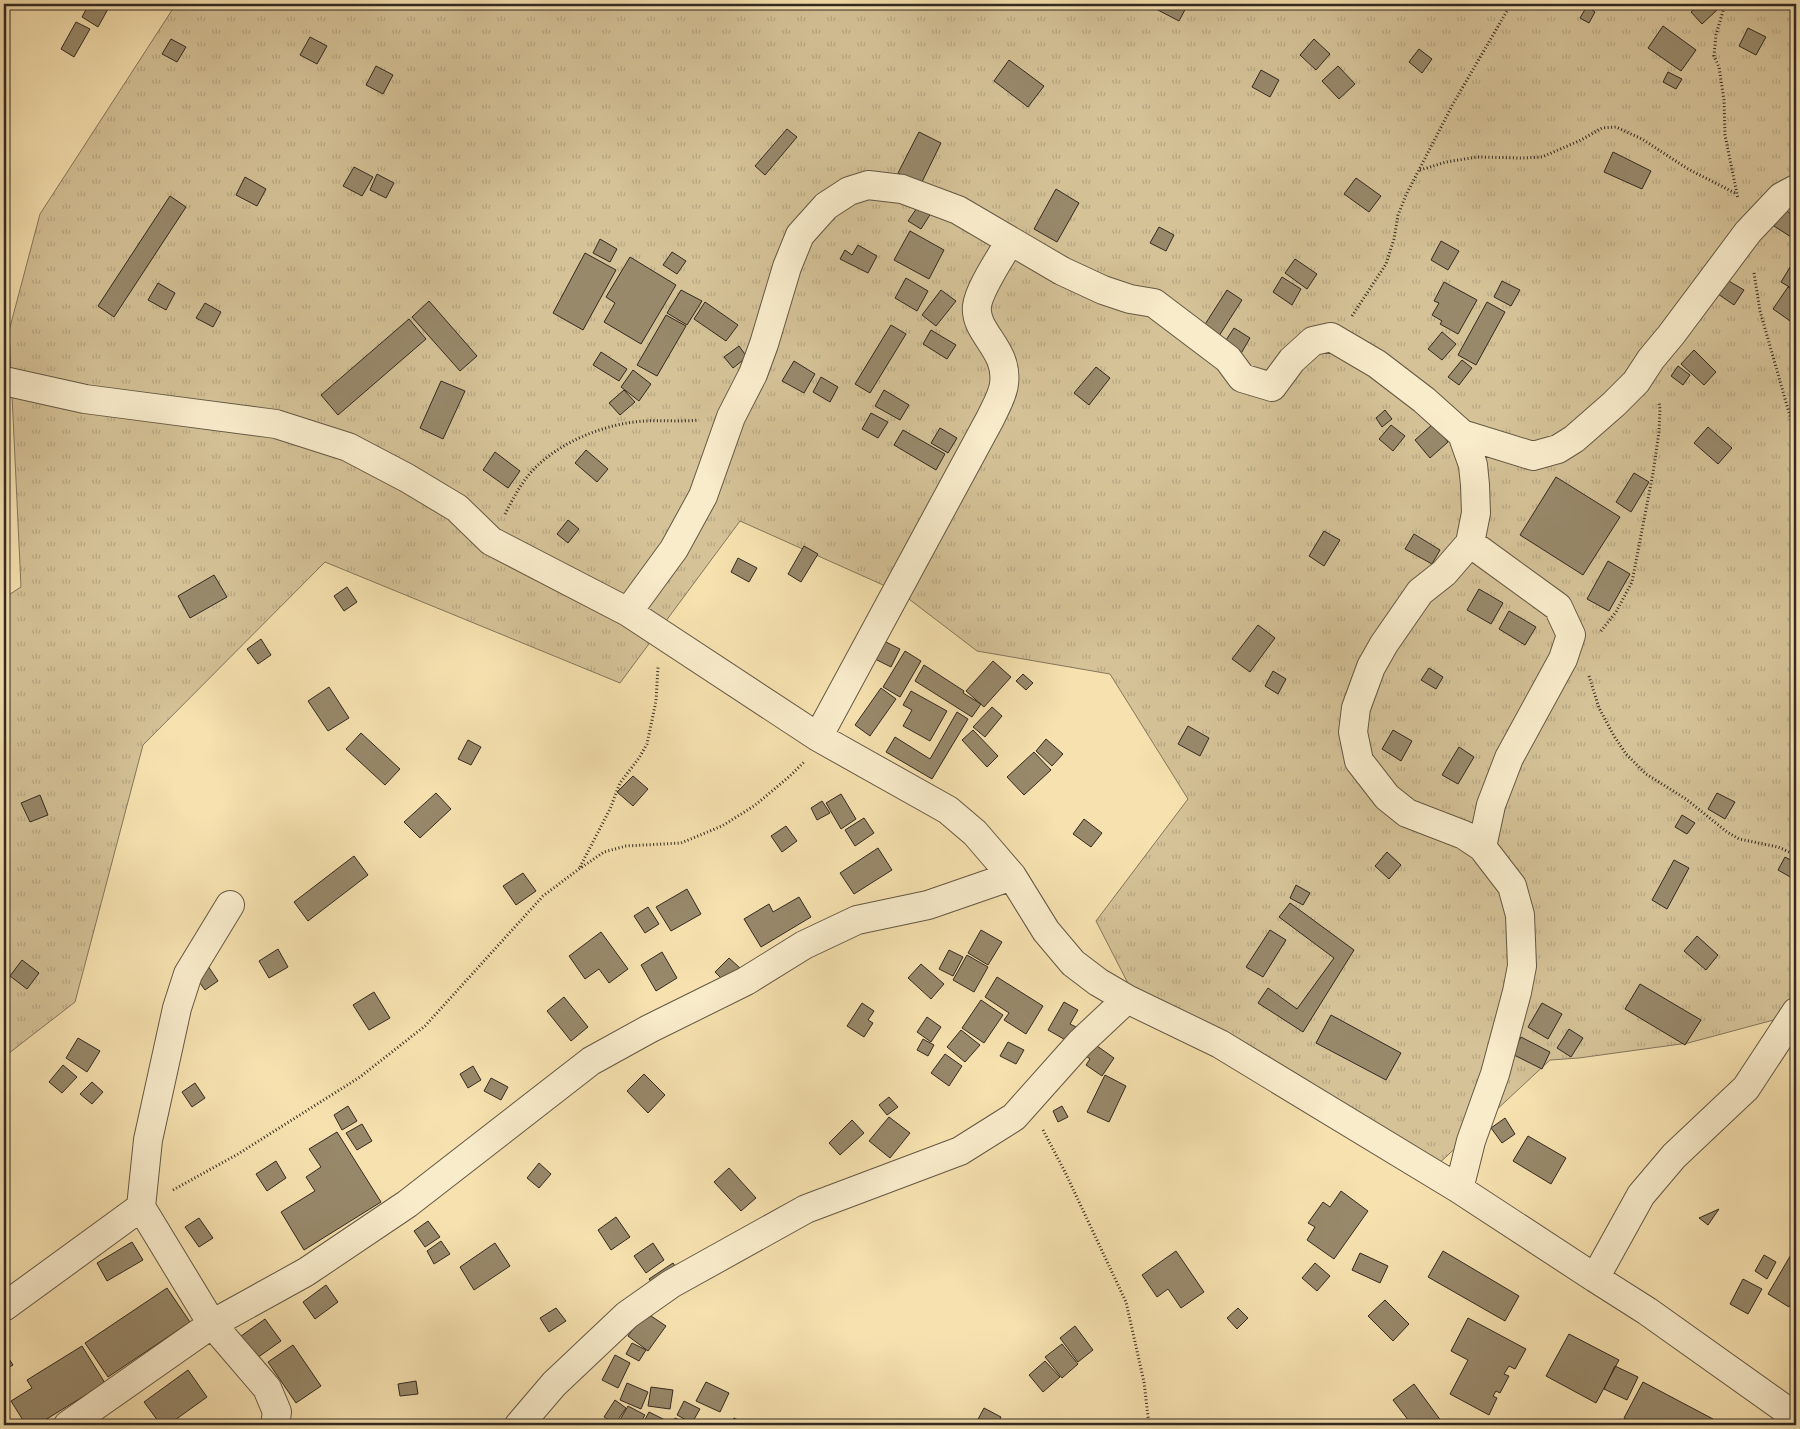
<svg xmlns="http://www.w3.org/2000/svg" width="1800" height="1429" viewBox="0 0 1800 1429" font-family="'IM FELL Great Primer',serif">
<defs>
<pattern id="grass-tufts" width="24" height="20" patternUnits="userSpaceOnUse" patternTransform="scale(1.25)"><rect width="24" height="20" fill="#d5c297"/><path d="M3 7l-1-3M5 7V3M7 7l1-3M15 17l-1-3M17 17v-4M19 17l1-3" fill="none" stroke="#b7a782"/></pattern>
</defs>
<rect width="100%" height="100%" fill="#f6e1af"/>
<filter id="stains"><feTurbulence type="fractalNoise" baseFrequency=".004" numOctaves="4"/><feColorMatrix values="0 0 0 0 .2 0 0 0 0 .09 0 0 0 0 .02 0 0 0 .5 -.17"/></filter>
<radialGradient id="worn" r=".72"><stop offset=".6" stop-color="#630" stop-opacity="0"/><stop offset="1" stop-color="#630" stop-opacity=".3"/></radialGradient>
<!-- grass -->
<path fill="url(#grass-tufts)" stroke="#84765c" d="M 176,4 L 1796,4 L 1796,1014 L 1688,1043 L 1579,1058 L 1550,1060 L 1434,1168 L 1134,995 L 1096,921 L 1188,799 L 1110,674 L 977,651 L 901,593 L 740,521 L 620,683 L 325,562 L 143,745 L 75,1002 L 4,1057 L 4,598 L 21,587 L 9,331 L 40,214 Z"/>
<!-- building -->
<path fill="#98896b" stroke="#332a21" d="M 89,4 L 98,4 L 108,9 L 98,27 L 82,17 Z
M 1159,4 L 1188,4 L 1179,21 L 1156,9 Z
M 1700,4 L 1714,4 L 1718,9 L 1702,24 L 1691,12 Z
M 1587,6 L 1595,12 L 1589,23 L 1580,18 Z
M 76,22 L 90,29 L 74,57 L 61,49 Z
M 1663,26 L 1696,50 L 1681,71 L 1648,48 Z
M 1748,28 L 1766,37 L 1756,55 L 1739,46 Z
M 310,37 L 327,46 L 317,64 L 300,55 Z
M 171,39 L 186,47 L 177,62 L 162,54 Z
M 1314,39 L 1330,54 L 1316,70 L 1300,55 Z
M 1419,49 L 1432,59 L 1422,73 L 1409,62 Z
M 1009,60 L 1044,86 L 1028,107 L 994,81 Z
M 376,66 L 393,75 L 383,94 L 366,85 Z
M 1338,66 L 1355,84 L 1339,99 L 1322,81 Z
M 1261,70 L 1279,80 L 1270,97 L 1252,87 Z
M 1668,72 L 1682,79 L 1676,89 L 1663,82 Z
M 787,129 L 797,137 L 765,175 L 755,166 Z
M 919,132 L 941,143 L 921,184 L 898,173 Z
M 1613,152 L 1651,171 L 1642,189 L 1604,172 Z
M 354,167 L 373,177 L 362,196 L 343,186 Z
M 377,174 L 394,183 L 386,198 L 370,190 Z
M 245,177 L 266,189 L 257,206 L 236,195 Z
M 1356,178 L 1381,196 L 1369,212 L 1344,194 Z
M 1056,189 L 1079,203 L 1057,242 L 1034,229 Z
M 170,196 L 186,207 L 114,317 L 98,306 Z
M 921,202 L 933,210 L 921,229 L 908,221 Z
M 1785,210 L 1796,217 L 1796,229 L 1791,237 L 1774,226 Z
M 1159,227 L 1174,235 L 1166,251 L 1150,243 Z
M 910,231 L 944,250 L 929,279 L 894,260 Z
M 600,239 L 617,249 L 610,262 L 593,253 Z
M 1441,241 L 1459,251 L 1448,270 L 1431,260 Z
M 858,245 L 877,256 L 868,273 L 840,259 L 845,250 L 852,255 Z
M 672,252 L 686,261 L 677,274 L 663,265 Z
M 585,253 L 616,270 L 583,330 L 553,313 Z
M 630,257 L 676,285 L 641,344 L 604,322 L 615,303 L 606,297 Z
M 1295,259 L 1317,274 L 1307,289 L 1285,273 Z
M 1792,264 L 1796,266 L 1796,291 L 1781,282 Z
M 1282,277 L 1301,289 L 1292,305 L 1273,292 Z
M 906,278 L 928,291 L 917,311 L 895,298 Z
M 1727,280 L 1744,290 L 1734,305 L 1718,294 Z
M 1502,281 L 1520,290 L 1511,306 L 1494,297 Z
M 1444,282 L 1477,300 L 1458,334 L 1440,324 L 1442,321 L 1432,315 L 1439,303 L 1434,301 Z
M 158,283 L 175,293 L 166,310 L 148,300 Z
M 1788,287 L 1796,292 L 1796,325 L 1773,309 Z
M 681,290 L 702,301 L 687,325 L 667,313 Z
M 941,290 L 956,301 L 936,326 L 922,315 Z
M 1227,290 L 1242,300 L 1217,339 L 1202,329 Z
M 429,301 L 477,356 L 460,371 L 412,317 Z
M 705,302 L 738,325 L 726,341 L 694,319 Z
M 1487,302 L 1505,312 L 1476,365 L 1458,355 Z
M 205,303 L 221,312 L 213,327 L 196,318 Z
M 666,315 L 686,326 L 657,376 L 637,365 Z
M 409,319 L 426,339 L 338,415 L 321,395 Z
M 891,325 L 906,334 L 870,393 L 855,384 Z
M 1234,328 L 1250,338 L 1239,357 L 1222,346 Z
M 931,330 L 956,345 L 947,359 L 923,344 Z
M 1442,332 L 1456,344 L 1442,360 L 1428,349 Z
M 739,346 L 747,357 L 733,368 L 724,357 Z
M 1694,350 L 1716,372 L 1704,385 L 1681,364 Z
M 601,352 L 627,369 L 619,381 L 593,365 Z
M 1462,360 L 1472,368 L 1459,385 L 1448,377 Z
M 794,361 L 815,374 L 804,393 L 782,381 Z
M 1678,366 L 1690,375 L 1683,385 L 1671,376 Z
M 1096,367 L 1110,378 L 1089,405 L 1074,393 Z
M 633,370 L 651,384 L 639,401 L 621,387 Z
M 821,377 L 838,387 L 830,402 L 813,392 Z
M 441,381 L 465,391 L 443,439 L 420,428 Z
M 624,390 L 635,402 L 620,415 L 609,403 Z
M 884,390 L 909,405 L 900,420 L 875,406 Z
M 1385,410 L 1392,419 L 1382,427 L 1376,418 Z
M 871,413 L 888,422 L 878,438 L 862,429 Z
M 1433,424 L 1448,442 L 1430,458 L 1415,440 Z
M 1391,425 L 1405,436 L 1393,451 L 1379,439 Z
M 1708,427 L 1732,448 L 1718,464 L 1694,443 Z
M 940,428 L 957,438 L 948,453 L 931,443 Z
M 903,430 L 945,454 L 936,470 L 894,445 Z
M 586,450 L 608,469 L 597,482 L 575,463 Z
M 495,452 L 520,471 L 508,488 L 483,470 Z
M 1634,473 L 1649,482 L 1631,512 L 1616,502 Z
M 1556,477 L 1620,517 L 1583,575 L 1520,535 Z
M 568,520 L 579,529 L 568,543 L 557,534 Z
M 1324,531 L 1340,540 L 1324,566 L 1309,556 Z
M 1414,534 L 1440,550 L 1432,564 L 1405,549 Z
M 804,546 L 818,554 L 801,582 L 788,574 Z
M 738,558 L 757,568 L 749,582 L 731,572 Z
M 1608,561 L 1630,574 L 1609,611 L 1587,599 Z
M 214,575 L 227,597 L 190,618 L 178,596 Z
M 347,587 L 357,602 L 344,611 L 334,596 Z
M 1479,589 L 1503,603 L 1491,624 L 1467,610 Z
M 1509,611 L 1536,627 L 1525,645 L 1499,629 Z
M 1258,625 L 1275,638 L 1250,672 L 1232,659 Z
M 261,639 L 271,655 L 258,664 L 247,649 Z
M 884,641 L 900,649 L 891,667 L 875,659 Z
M 905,651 L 921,661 L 900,697 L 883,687 Z
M 993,661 L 1011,677 L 984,707 L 966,691 Z
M 924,665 L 964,691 L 963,693 L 981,704 L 972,717 L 915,681 Z
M 1429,668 L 1443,677 L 1436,689 L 1421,680 Z
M 1273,671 L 1286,679 L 1278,694 L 1265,686 Z
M 1023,674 L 1033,683 L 1026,690 L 1016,681 Z
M 329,687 L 349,718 L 328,731 L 308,701 Z
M 881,688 L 896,699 L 870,736 L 855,725 Z
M 911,691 L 947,711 L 930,741 L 903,726 L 912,710 L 903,705 Z
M 992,707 L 1002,716 L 985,737 L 973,727 Z
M 957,712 L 968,719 L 932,779 L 886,752 L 895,737 L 930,759 Z
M 1188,726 L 1209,738 L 1200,756 L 1178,744 Z
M 973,730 L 998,756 L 987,767 L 962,740 Z
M 1393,730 L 1412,741 L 1401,761 L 1382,749 Z
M 361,733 L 400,769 L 385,785 L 346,749 Z
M 1046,739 L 1063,754 L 1052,766 L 1036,751 Z
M 468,740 L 481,747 L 471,765 L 458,759 Z
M 1459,747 L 1474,757 L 1458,784 L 1442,775 Z
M 1034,752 L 1051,770 L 1024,795 L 1007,777 Z
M 633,776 L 648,789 L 633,806 L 617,792 Z
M 436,793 L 451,809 L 420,838 L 404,822 Z
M 1717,793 L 1735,802 L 1725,819 L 1708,809 Z
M 841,794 L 856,819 L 841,829 L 826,803 Z
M 40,795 L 48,815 L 30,822 L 21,803 Z
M 822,801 L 830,813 L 817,820 L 811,808 Z
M 1682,815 L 1695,823 L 1687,834 L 1675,827 Z
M 864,818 L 874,833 L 855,846 L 845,830 Z
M 1084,819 L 1102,833 L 1091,847 L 1073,834 Z
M 786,826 L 797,841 L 782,852 L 771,836 Z
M 878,848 L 892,870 L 854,894 L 840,873 Z
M 1387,852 L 1401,865 L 1389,879 L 1375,866 Z
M 354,856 L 368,875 L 308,921 L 294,902 Z
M 1785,857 L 1796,863 L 1796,870 L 1792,878 L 1778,870 Z
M 1674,860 L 1689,868 L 1667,909 L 1652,900 Z
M 523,873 L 536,891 L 516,905 L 503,886 Z
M 1296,885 L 1310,893 L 1303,905 L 1290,898 Z
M 687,889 L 701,914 L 671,931 L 656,907 Z
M 799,897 L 811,917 L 761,947 L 744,919 L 769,904 L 773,912 Z
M 1290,903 L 1354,950 L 1303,1032 L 1258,1003 L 1268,988 L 1297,1009 L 1334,958 L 1279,917 Z
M 648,907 L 659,924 L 645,933 L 634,916 Z
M 981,930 L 1002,942 L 988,965 L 968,953 Z
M 1270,930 L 1286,940 L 1263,977 L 1246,967 Z
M 601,932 L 628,969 L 609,983 L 599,969 L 585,979 L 569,956 Z
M 1697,936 L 1718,955 L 1706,970 L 1684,951 Z
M 278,949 L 288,967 L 269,978 L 259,961 Z
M 949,950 L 963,957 L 953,976 L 939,969 Z
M 662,952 L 677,978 L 656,991 L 641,965 Z
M 967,955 L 988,967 L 974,992 L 953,980 Z
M 729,958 L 740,968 L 726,983 L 715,972 Z
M 22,960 L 39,973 L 27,989 L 10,976 Z
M 921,964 L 944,984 L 931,999 L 908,978 Z
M 208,966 L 218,981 L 205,990 L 194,975 Z
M 997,977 L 1043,1006 L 1026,1034 L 1004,1020 L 1009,1013 L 985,997 Z
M 1640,984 L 1701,1020 L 1685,1045 L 1625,1009 Z
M 374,992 L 390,1018 L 369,1030 L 353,1005 Z
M 564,997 L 588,1027 L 571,1041 L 547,1011 Z
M 981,1000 L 1003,1015 L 984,1043 L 962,1028 Z
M 1064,1002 L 1078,1010 L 1070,1024 L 1078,1028 L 1069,1042 L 1048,1030 Z
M 862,1003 L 874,1011 L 868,1020 L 873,1023 L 864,1037 L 847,1026 Z
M 1542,1003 L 1562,1014 L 1548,1039 L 1528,1027 Z
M 1331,1015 L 1401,1053 L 1386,1080 L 1316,1043 Z
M 927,1017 L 941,1027 L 931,1042 L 917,1032 Z
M 1569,1029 L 1583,1038 L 1571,1057 L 1557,1048 Z
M 961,1030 L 980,1045 L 965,1062 L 947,1047 Z
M 1521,1037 L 1550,1052 L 1542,1069 L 1512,1054 Z
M 78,1038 L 100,1051 L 87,1072 L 66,1058 Z
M 923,1039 L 934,1045 L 928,1056 L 917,1050 Z
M 1090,1041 L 1114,1058 L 1102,1076 L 1086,1065 L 1090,1059 L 1082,1053 Z
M 1008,1042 L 1024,1050 L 1016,1064 L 1000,1056 Z
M 945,1054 L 962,1066 L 949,1086 L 931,1073 Z
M 63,1065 L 77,1077 L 62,1093 L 49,1082 Z
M 473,1066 L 481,1080 L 468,1088 L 460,1074 Z
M 644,1074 L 665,1095 L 648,1113 L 627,1091 Z
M 1105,1075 L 1126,1086 L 1109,1122 L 1087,1112 Z
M 491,1078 L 508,1087 L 501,1100 L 484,1091 Z
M 92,1082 L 103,1092 L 92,1104 L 80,1094 Z
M 195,1083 L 205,1098 L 192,1107 L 182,1092 Z
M 889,1097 L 898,1107 L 887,1115 L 879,1105 Z
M 348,1106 L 357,1121 L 342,1130 L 334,1115 Z
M 1062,1106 L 1068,1117 L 1058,1122 L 1053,1111 Z
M 889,1117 L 910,1133 L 890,1158 L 869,1141 Z
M 1505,1118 L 1515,1134 L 1502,1143 L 1491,1128 Z
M 852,1120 L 864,1133 L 840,1155 L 829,1143 Z
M 362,1124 L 372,1141 L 357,1150 L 346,1133 Z
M 337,1132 L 381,1202 L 304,1250 L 281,1212 L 315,1191 L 306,1177 L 321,1167 L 309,1149 Z
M 1528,1136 L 1566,1158 L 1551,1184 L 1513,1161 Z
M 276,1161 L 286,1178 L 267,1191 L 256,1174 Z
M 539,1163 L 551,1174 L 539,1188 L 527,1178 Z
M 729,1168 L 756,1198 L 741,1211 L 714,1182 Z
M 1341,1191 L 1368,1211 L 1334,1259 L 1307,1240 L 1315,1227 L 1308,1223 L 1323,1202 L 1330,1207 Z
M 1719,1209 L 1708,1225 L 1699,1218 Z
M 616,1217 L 630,1237 L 611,1250 L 598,1230 Z
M 199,1218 L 213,1238 L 199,1247 L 185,1227 Z
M 428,1221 L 440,1237 L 425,1247 L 414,1231 Z
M 441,1241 L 450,1254 L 434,1264 L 427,1251 Z
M 132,1242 L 143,1260 L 107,1281 L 97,1263 Z
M 495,1243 L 510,1266 L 474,1290 L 460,1267 Z
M 653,1243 L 664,1260 L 646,1273 L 634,1256 Z
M 1796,1246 L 1796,1294 L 1789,1307 L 1768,1294 Z
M 1176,1251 L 1204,1292 L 1181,1308 L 1168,1289 L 1157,1297 L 1142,1275 Z
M 1443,1251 L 1519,1296 L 1505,1321 L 1428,1277 Z
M 1360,1253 L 1388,1266 L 1380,1283 L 1352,1270 Z
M 1764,1255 L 1776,1262 L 1767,1279 L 1755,1271 Z
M 673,1263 L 680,1273 L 656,1289 L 649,1279 Z
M 1315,1263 L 1330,1276 L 1317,1291 L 1302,1278 Z
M 1743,1279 L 1762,1289 L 1748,1314 L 1730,1304 Z
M 326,1285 L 338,1302 L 315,1319 L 303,1302 Z
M 167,1288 L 190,1322 L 108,1377 L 85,1343 Z
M 1385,1300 L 1409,1324 L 1393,1341 L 1368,1316 Z
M 556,1308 L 566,1321 L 549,1332 L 540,1318 Z
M 1238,1308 L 1248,1318 L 1237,1329 L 1227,1318 Z
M 645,1312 L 666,1326 L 648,1351 L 628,1336 Z
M 1468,1318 L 1526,1349 L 1515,1369 L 1509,1366 L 1504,1374 L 1509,1376 L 1500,1393 L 1496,1391 L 1493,1396 L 1497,1398 L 1489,1415 L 1450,1394 L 1468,1360 L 1451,1351 Z
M 265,1319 L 281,1341 L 257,1358 L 241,1336 Z
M 1075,1326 L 1093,1350 L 1078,1362 L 1060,1338 Z
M 1569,1334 L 1619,1360 L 1596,1403 L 1546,1376 Z
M 632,1343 L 646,1350 L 639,1361 L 626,1354 Z
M 1062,1344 L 1078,1364 L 1062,1378 L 1045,1357 Z
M 293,1345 L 321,1386 L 296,1403 L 268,1362 Z
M 82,1346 L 105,1383 L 37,1425 L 26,1425 L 11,1401 L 32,1388 L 27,1380 Z
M 6,1354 L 13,1365 L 4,1370 L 4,1355 Z
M 615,1355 L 630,1363 L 618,1388 L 602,1380 Z
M 1045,1361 L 1060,1377 L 1043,1392 L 1029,1375 Z
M 1615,1366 L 1638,1377 L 1627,1400 L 1604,1389 Z
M 188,1370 L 207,1397 L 168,1425 L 161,1425 L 144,1402 Z
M 416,1381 L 418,1394 L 400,1396 L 398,1384 Z
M 706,1382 L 729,1393 L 720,1412 L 696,1401 Z
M 1643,1382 L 1713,1419 L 1709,1425 L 1638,1425 L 1624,1418 Z
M 627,1383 L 648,1392 L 641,1409 L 620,1400 Z
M 1414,1384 L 1444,1425 L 1412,1425 L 1393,1400 Z
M 651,1387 L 673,1390 L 670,1409 L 648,1406 Z
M 615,1400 L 626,1408 L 615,1424 L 604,1417 Z
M 684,1401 L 700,1409 L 692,1423 L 677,1415 Z
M 628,1406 L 645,1415 L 639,1425 L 617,1425 Z
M 984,1408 L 1001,1417 L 997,1425 L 980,1425 L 976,1423 Z
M 649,1412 L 669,1422 L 667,1425 L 642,1425 Z
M 675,1418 L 690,1425 L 671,1425 Z
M 734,1418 L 748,1425 L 730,1425 Z"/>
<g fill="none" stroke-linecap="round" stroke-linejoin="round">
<!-- street casing -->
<g stroke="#645844" stroke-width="30">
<path id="street" d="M 4,381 L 85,399 L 276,424 L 348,447 L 407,478 L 457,508 L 491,541 L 628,612 L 818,737 L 948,810 L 975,833 L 1012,876 L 1046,931 L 1073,963 L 1098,982 L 1127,999 L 1220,1044 L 1459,1189 L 1595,1278
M 1462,434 L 1473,465 L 1475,485 L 1476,513 L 1470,543 L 1444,573 L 1420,592 L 1384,644 L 1371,667 L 1356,708 L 1353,732 L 1359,761 L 1387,797 L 1407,813 L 1464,835 L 1482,847
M 628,612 L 674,549 L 703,496 L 731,417 L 753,374 L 764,344 L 787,267 L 800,235 L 826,206 L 849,191 L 868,185 L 902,189 L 958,210 L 1062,271 L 1103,290 L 1130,299 L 1154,303 L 1228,359 L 1242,378 L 1272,387 L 1292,360 L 1313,341 L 1331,337 L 1377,364 L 1424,400 L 1462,434 L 1533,456 L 1558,449 L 1574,439 L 1614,404 L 1636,382 L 1651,359 L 1671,335 L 1748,232 L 1781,197 L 1796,189
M 818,737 L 990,419 C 995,408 1003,395 1004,384 C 1009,349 974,333 977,306 C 979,289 1001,257 1010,241
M 1796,1012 L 1746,1088 L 1674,1156 L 1641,1195 L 1595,1278 L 1647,1311 L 1796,1417
M 1459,1189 L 1471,1141 L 1495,1074 L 1517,992 L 1522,966 L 1520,915 L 1512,886 L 1482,847 L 1491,805 L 1509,758 L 1563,659 L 1571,635 L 1558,607 L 1470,543
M 4,1307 L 141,1207 L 148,1140 L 177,1008 L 188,974 L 230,905
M 68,1425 L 212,1324 L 141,1207
M 275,1425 L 277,1412 L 267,1388 L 212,1324 L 306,1272 L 407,1204 L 591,1061 L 649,1029 L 746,981 L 804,945 L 857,920 L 928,905 L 1012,876
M 519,1425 L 554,1384 L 627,1315 L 671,1284 L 806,1209 L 960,1151 L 1014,1117 L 1080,1043 L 1127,999"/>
</g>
<!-- path -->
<path stroke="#332a21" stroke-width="3" stroke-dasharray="1 2.5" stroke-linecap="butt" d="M 1725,4 L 1716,35 L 1714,56 L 1719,67 L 1724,100 L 1725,135 L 1738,199
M 1420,170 L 1446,162 L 1477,157 L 1521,158 L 1542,157 L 1581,140 L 1602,128 L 1616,127 L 1642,139 L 1688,169 L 1735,193
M 1754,273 L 1760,311 L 1796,437
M 1352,316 L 1386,264 L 1394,239 L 1398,215 L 1406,195 L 1453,104 L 1511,4
M 505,514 C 514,497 523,479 537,466 C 564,440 608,423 645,421 C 663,420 681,422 699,420
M 1601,631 L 1616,612 L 1632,582 L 1653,473 L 1659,432 L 1660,409 L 1659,402
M 1589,676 L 1599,708 L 1614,736 L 1626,754 L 1646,774 L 1686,799 L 1727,832 L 1739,839 L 1778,847 L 1796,855
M 580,867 L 610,809 L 620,783 L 639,758 L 647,744 L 656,701 L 658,667
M 1043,1130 L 1065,1172 L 1126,1302 L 1144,1382 L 1149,1425
M 173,1190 L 238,1154 L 360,1077 L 425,1026 L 543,896 L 579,869 L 604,852 L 626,846 L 681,843 L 722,826 L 754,806 L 790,776 L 804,762"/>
<!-- street -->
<use href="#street" stroke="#f9eccb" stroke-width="28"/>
</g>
<!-- margin -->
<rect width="1800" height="1429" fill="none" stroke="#f6e1af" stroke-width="20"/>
<rect x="5" y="5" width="1790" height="1419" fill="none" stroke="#332a21" stroke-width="2.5"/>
<rect x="10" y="10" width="1780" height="1409" fill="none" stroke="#332a21"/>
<rect width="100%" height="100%" filter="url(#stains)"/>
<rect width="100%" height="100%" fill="url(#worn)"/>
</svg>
